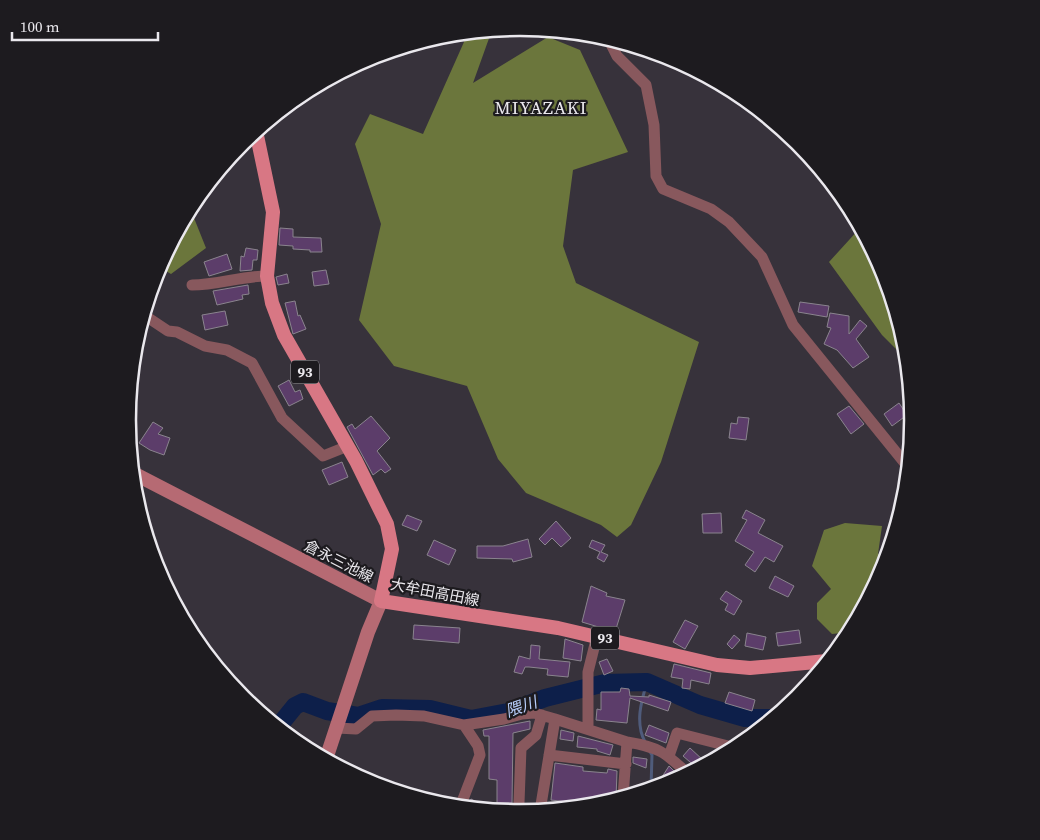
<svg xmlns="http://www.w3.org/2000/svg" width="1040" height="840" viewBox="0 0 1040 840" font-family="'Source Serif 4','Noto Sans JP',serif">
<rect width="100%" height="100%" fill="#37323b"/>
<!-- forest -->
<path fill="#6b763c" d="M 492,30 L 473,83 L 548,37 L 580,50 L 628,152 L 573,170 L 563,246 L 576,283 L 699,342 L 661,462 L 631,525 L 617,537 L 601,525 L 526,493 L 498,459 L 467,386 L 394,366 L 359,320 L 381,224 L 355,144 L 370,114 L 423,134 L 468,33 Z
M 190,208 L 206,248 L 171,274 L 159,267 Z
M 860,228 C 882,268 902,313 907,360 L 882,335 L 829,262 Z
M 845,523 L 882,526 L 878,554 L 888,553 L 883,570 L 850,632 L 832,634 L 817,619 L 817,603 L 831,589 L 812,566 L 824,530 Z"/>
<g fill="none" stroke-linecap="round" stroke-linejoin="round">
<!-- stream -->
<path stroke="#4f5b7b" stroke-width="3" d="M 645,742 C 635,723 641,702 647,682
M 649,750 L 652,755 L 651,788"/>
<!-- river -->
<path stroke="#0d1f4a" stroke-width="18" d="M 278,727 L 295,706 L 303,702 L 327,711 L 358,716 L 382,708 L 430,709 L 471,719 L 508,712 L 545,698 L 605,683 L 647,682 L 700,705 L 745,718 L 772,718"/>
</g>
<!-- building -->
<path fill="#5c3d6a" stroke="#8a848e" d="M 280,228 L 293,229 L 293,237 L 321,238 L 322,252 L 310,252 L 310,250 L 293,249 L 293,246 L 279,245 Z
M 246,248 L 258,250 L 257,260 L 253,260 L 252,270 L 240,271 L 241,256 L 244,257 Z
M 227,254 L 232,269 L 209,276 L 204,262 Z
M 326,270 L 329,284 L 314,286 L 312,272 Z
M 287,274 L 289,283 L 278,285 L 276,277 Z
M 248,285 L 249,294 L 242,295 L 243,299 L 217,305 L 213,291 Z
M 295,301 L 298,316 L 300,315 L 306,329 L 293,334 L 285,303 Z
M 800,302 L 829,306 L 827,317 L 798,312 Z
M 225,311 L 228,325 L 205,330 L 202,315 Z
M 830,313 L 849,316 L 849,334 L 860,320 L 867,326 L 856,339 L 869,357 L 853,368 L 837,350 L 824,344 L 831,328 L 827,327 Z
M 289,380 L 295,392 L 300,390 L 303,399 L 289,406 L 278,386 Z
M 899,403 L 907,415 L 892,426 L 884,414 Z
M 849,406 L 864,424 L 851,434 L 837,414 Z
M 371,416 L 390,438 L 377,451 L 391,469 L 385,473 L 381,469 L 373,475 L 347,427 L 352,424 L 355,429 Z
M 738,417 L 749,418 L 746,440 L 729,438 L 731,423 L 737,424 Z
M 153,422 L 163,428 L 158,434 L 170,438 L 164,455 L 150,450 L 139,443 Z
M 342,462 L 348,477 L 329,485 L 322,470 Z
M 746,510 L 765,520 L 758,533 L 783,546 L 774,562 L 765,557 L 755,572 L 745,565 L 754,552 L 735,541 L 747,520 L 742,518 Z
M 721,513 L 722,533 L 703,533 L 702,514 Z
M 407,515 L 422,521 L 417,531 L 402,525 Z
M 556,521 L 571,538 L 561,547 L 552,538 L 545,545 L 539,539 Z
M 528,539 L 532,557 L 513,562 L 512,559 L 477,558 L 477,546 L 503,546 Z
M 434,540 L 456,550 L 449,565 L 427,555 Z
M 592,540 L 605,545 L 601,552 L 608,555 L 604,562 L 597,558 L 600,552 L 589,547 Z
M 775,576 L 794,586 L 788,597 L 769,588 Z
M 591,586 L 607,593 L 606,596 L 625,600 L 615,632 L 582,622 Z
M 726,591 L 742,601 L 734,615 L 725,610 L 728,604 L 720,599 Z
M 685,620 L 698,626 L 685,649 L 673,642 Z
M 414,625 L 460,628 L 459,643 L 413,639 Z
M 799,630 L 801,643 L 778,646 L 776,633 Z
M 747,633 L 766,637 L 763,650 L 745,646 Z
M 734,635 L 740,640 L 732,649 L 727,644 Z
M 565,639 L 583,645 L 581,661 L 563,658 Z
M 531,645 L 540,646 L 539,659 L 570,662 L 568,677 L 547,675 L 548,669 L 529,667 L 525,667 L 522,674 L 514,672 L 519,656 L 530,659 Z
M 607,659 L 613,671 L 604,675 L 599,662 Z
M 674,664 L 711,673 L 709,684 L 691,680 L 690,689 L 682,688 L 683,679 L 671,677 Z
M 621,688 L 629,689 L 630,696 L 649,697 L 649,695 L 671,702 L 668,711 L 630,698 L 627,723 L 596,720 L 597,709 L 601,710 L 601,692 L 620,692 Z
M 729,692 L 755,700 L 752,711 L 725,703 Z
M 530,721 L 530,729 L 513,733 L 512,803 L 497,803 L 497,780 L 489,779 L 489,736 L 484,736 L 483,730 Z
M 649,725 L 669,733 L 666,743 L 645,735 Z
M 561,730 L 574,733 L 573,741 L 560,739 Z
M 578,736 L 613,745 L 610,755 L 597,751 L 597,749 L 577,747 Z
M 690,748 L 704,761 L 697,768 L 683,756 Z
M 633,757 L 647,759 L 646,768 L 633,763 Z
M 555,763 L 583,767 L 583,771 L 607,773 L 608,769 L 617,771 L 616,799 L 594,805 L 551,800 Z
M 669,766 L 675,772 L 668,781 L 662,777 Z
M 471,799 L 491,809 L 491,810 L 468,807 Z"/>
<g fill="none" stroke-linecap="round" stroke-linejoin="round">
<!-- minor -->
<path stroke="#88585d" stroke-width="11" d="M 608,38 L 617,56 L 646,85 L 654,125 L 656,176 L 663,189 L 711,209 L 729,222 L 762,257 L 793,325 L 908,467
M 192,285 C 217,285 242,276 267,276
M 144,315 L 168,331 L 177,332 L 205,346 L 227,350 L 252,363 L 282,418 L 323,456 L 348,446
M 337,728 L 356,729 L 372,716 L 396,715 L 424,716 L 464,725 L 504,719 L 522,714 L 534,713 L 555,719
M 588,728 L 588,672 L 597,636
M 627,742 C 658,747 665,752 687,773
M 549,755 L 626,764
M 669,756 L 677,733 L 736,748
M 519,803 L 521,748 L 536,735 L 542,715
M 460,807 L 480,755 L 478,746 L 464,725
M 540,811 L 555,719 L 627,742 L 623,797"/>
<!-- secondary -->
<path stroke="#b66a73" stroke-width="14" d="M 133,473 L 381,601 L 368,632 L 326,759"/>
<!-- primary -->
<path stroke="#d87784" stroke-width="14" d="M 256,131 L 273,212 L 267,276 L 272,303 L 284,335 L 356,461 L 387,524 L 392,549 L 381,601 L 558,628 L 717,665 L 750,668 L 827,661"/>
</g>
<g text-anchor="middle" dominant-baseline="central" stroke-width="4.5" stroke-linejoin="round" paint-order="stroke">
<!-- shield labels -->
<g fill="#1d1b1f" stroke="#acaaaf" stroke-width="1">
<rect x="291" y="360.5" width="28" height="23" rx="4"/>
<rect x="591" y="626.5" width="28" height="23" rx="4"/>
</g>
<g font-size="14" font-weight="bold" fill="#eae8ed">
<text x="305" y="372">93</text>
<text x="605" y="638">93</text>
</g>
<!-- street labels -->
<g font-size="15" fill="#eae8ed" stroke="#1d1b1f">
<text transform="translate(339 561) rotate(27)">倉永三池線</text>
<text transform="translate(435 592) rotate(11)">大牟田高田線</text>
</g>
<!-- water labels -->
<g font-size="16" font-style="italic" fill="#b7cefb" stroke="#1d1b1f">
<text transform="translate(521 706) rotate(-19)">隈川</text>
</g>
<!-- quarter labels -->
<g font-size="18" letter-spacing="1" fill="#eae8ed" stroke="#1d1b1f">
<text x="541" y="107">MIYAZAKI</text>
</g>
</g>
<!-- crop -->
<path d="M0 0H1040V840H0ZM136 420a384 384 0 1 1 768 0a384 384 0 1 1-768 0Z" fill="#1d1b1f" fill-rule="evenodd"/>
<path fill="none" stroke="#eae8ed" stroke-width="2.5" d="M136 420a384 384 0 1 1 768 0a384 384 0 1 1-768 0Z"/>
<!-- scale -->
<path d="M12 32v8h146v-8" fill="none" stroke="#eae8ed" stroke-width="2.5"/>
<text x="20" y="32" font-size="15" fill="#eae8ed" stroke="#1d1b1f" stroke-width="4" paint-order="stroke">100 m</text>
</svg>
